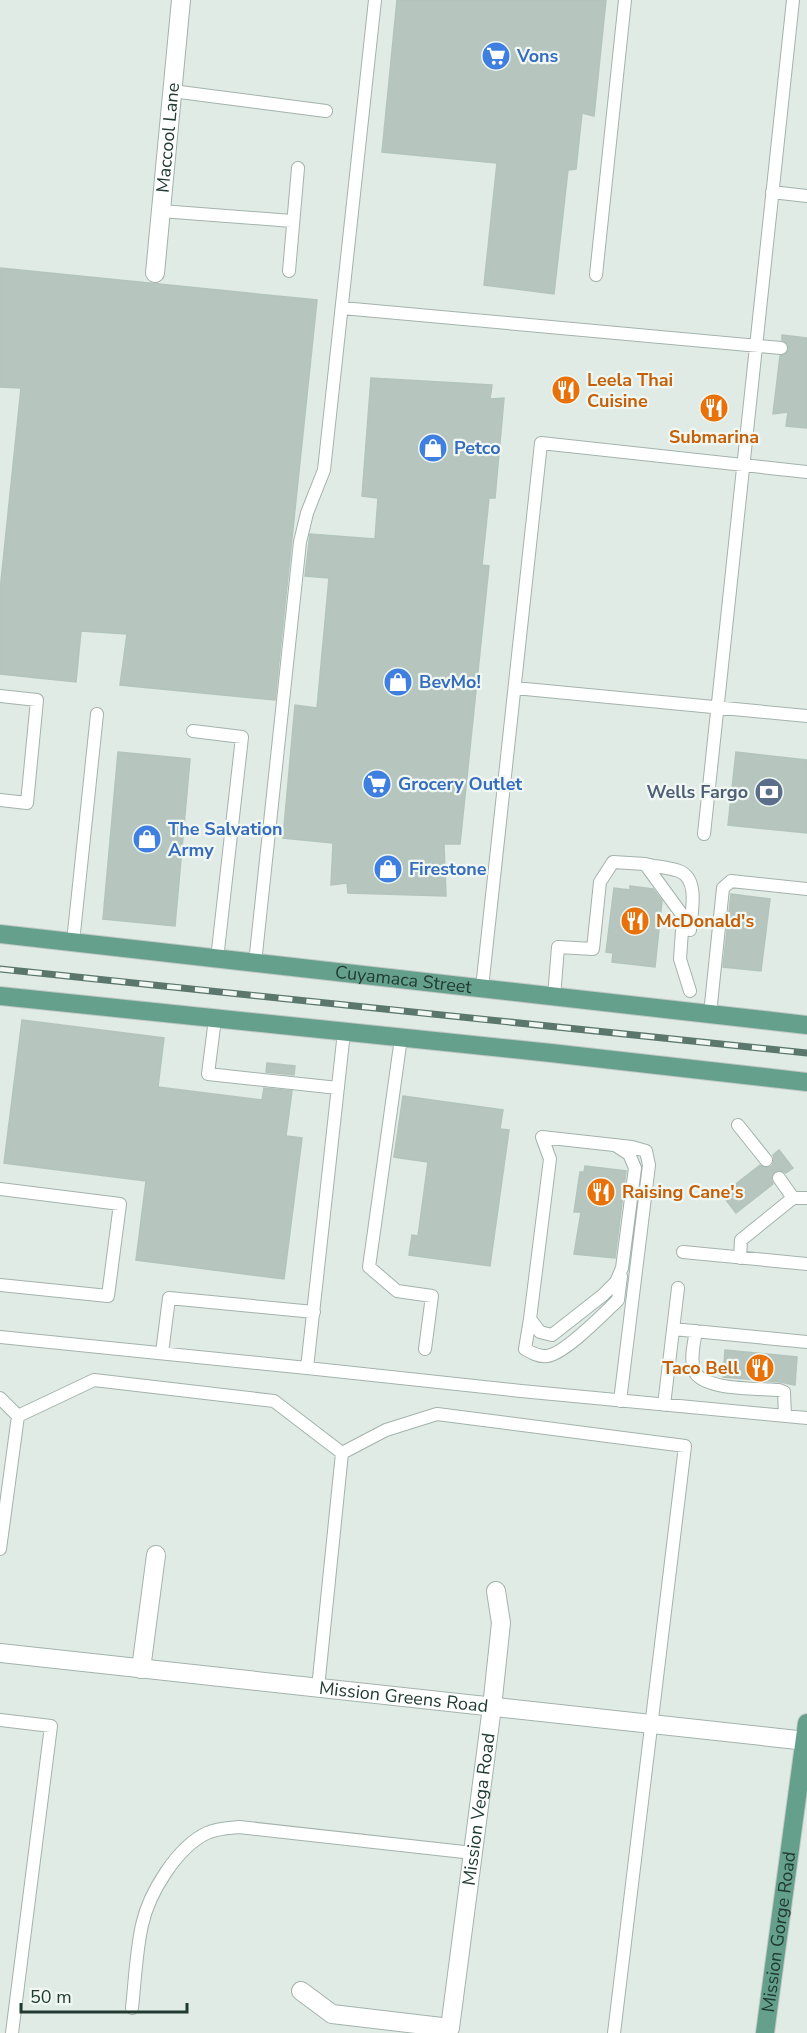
<svg xmlns="http://www.w3.org/2000/svg" width="807" height="2033" viewBox="0 0 807 2033" font-family="'Nunito Sans',sans-serif">
<rect width="100%" height="100%" fill="#e0ebe5"/>
<!-- building -->
<path fill="#b6c6be" stroke="#b3c4bc" stroke-width="1.5" d="M 397,0 L 606,0 L 594,116 L 582,113 L 576,169 L 568,170 L 554,294 L 484,285 L 497,163 L 382,152 Z
M 0,268 L 317,300 L 275,700 L 120,685 L 127,634 L 81,631 L 76,682 L 0,674 L 0,591 L 21,388 L 0,387 Z
M 782,335 L 807,338 L 807,428 L 786,426 L 788,412 L 773,414 L 780,356 L 785,355 L 789,349 L 788,344 L 782,340 Z
M 371,378 L 492,385 L 490,399 L 504,398 L 495,498 L 489,498 L 482,565 L 489,566 L 460,844 L 444,844 L 446,896 L 348,893 L 347,883 L 331,885 L 333,843 L 283,838 L 295,705 L 317,708 L 329,578 L 305,576 L 310,534 L 375,539 L 378,498 L 362,496 Z
M 118,752 L 190,759 L 175,926 L 103,919 Z
M 736,752 L 807,760 L 807,833 L 728,825 Z
M 630,886 L 653,889 L 662,901 L 655,967 L 612,962 L 613,953 L 606,952 L 614,888 L 630,890 Z
M 731,894 L 770,899 L 761,971 L 723,967 Z
M 22,1020 L 164,1038 L 158,1087 L 262,1100 L 264,1088 L 292,1091 L 286,1136 L 302,1138 L 284,1279 L 136,1260 L 146,1181 L 4,1163 Z
M 267,1063 L 295,1066 L 294,1075 L 266,1072 Z
M 403,1096 L 503,1110 L 500,1129 L 509,1130 L 490,1266 L 409,1255 L 412,1235 L 418,1236 L 428,1162 L 394,1157 Z
M 779,1150 L 793,1168 L 786,1173 L 779,1170 L 774,1172 L 771,1178 L 773,1184 L 736,1213 L 722,1195 L 760,1165 L 767,1168 L 772,1166 L 774,1159 L 773,1155 Z
M 585,1166 L 626,1171 L 615,1258 L 574,1254 L 581,1212 L 574,1212 L 580,1172 L 584,1172 Z
M 725,1350 L 797,1357 L 795,1385 L 780,1382 L 723,1377 Z"/>
<g fill="none" stroke-linecap="round" stroke-linejoin="round">
<!-- service casing -->
<g stroke="#a3b3ac" stroke-width="14">
<path id="service" d="M 172,91 L 326,111
M 772,192 L 807,196
M 161,211 L 292,221
M 289,271 L 298,168
M 596,275 L 625,0
M 342,308 L 781,348
M 515,688 L 807,716
M 0,696 L 37,700 L 27,803 L 0,800
M 193,731 L 242,737 L 217,959
M 704,834 L 793,0
M 645,864 C 656,867 668,867 679,871 C 700,879 691,913 690,930
M 73,942 L 97,714
M 255,963 L 300,542 L 307,513 L 324,470 L 375,0
M 482,988 L 541,443 L 807,472
M 554,997 L 558,947 L 593,949 L 600,882 L 613,862 L 645,864 L 683,916 L 680,959 L 690,991
M 710,1014 L 723,888 L 731,881 L 807,889
M 215,1019 L 208,1074 L 338,1088
M 344,1032 L 307,1368 L 521,1391 L 807,1418
M 401,1038 L 369,1267 L 397,1291 L 432,1296 L 425,1349
M 738,1125 L 766,1160
M 615,1145 L 629,1154 L 635,1168 L 622,1268 L 616,1282 L 603,1295 L 552,1335 L 540,1332 L 530,1319 L 550,1159 L 542,1137 L 632,1147 L 646,1151 L 649,1165 L 620,1401
M 779,1178 L 793,1198 L 807,1198
M 0,1189 L 120,1204 L 108,1296 L 0,1285
M 683,1252 L 807,1264
M 740,1258 L 741,1240 L 793,1198
M 530,1319 L 525,1349 C 532,1353 539,1357 547,1356 C 565,1354 604,1313 618,1300 L 621,1276
M 673,1329 L 807,1342
M 696,1331 C 694,1343 690,1358 694,1370 C 701,1391 760,1388 779,1390 L 784,1392 L 785,1416
M 0,1337 L 307,1368
M 162,1353 L 169,1298 L 314,1312
M 0,1398 L 18,1416
M 664,1405 L 678,1288
M 0,1549 L 18,1416 L 94,1380 L 274,1401 L 342,1453
M 318,1688 L 342,1453 L 386,1430 L 437,1414 L 685,1446 L 614,2033
M 0,1720 L 51,1726 L 12,2033
M 132,2008 C 135,1981 136,1952 142,1925 C 149,1893 177,1847 207,1833 C 218,1828 228,1828 239,1827 L 473,1853"/>
</g>
<!-- minor casing -->
<g stroke="#a3b3ac" stroke-width="20">
<g id="minor">
<path id="s1" d="M 155,273 L 181,0"/>
<path d="M 141,1669 L 156,1555"/>
<path id="s2" d="M 301,1991 L 332,2014 L 450,2028 L 492,1707 L 501,1623 L 496,1591"/>
</g>
</g>
<!-- tertiary casing -->
<g stroke="#a3b3ac" stroke-width="20">
<g id="tertiary">
<path id="s3" d="M 0,1653 L 807,1741"/>
</g>
</g>
<!-- primary casing -->
<g stroke="#c1c8c6" stroke-width="20">
<g id="primary">
<path id="s4" d="M 0,934 L 807,1025"/>
<path d="M 0,996 L 551,1053 L 807,1082"/>
<path id="s5" d="M 765,2033 L 807,1723"/>
</g>
</g>
<!-- service -->
<use href="#service" stroke="#fff" stroke-width="12"/>
<!-- minor -->
<use href="#minor" stroke="#fff" stroke-width="18"/>
<!-- tertiary -->
<use href="#tertiary" stroke="#fff" stroke-width="18"/>
<!-- primary -->
<use href="#primary" stroke="#65a08c" stroke-width="18"/>
<!-- rail casing -->
<g stroke="#5b776d" stroke-width="7">
<path id="rail" d="M 0,969 L 807,1053"/>
</g>
<!-- rail -->
<use href="#rail" stroke="#f1f8f4" stroke-width="4.5" stroke-dasharray="14" stroke-linecap="butt"/>
</g>
<!-- icons -->
<defs>
<g id="supermarket-disc" transform="scale(1.5)"><circle r="9.5" fill="#3f7fe0" stroke="#f1f8f4"/><path d="M-6-5.5h2.5l.6 2H6L4.5 2H-2.5L-4.4-4H-6ZM-1.5 3.2a1.3 1.3 0 1 0 .1 0ZM3 3.2a1.3 1.3 0 1 0 .1 0Z" fill="#fff"/></g>
<g id="restaurant-disc" transform="scale(1.5)"><circle r="9.5" fill="#e8710a" stroke="#f1f8f4"/><path d="M-5-6h1v4h1v-4h1v4h1v-4h1v5L-1.5 .5V6h-2V.5L-5-1ZM5-6V6H3V1.5H1.5Q1.5-4 5-6Z" fill="#fff"/></g>
<g id="shop-disc" transform="scale(1.5)"><circle r="9.5" fill="#3f7fe0" stroke="#f1f8f4"/><path d="M-5-2.5h2.3a2.7 3.5 0 0 1 5.4 0H5L5.5 6h-11ZM-1.5-2.5h3a1.5 2.3 0 0 0-3 0Z" fill="#fff"/></g>
<g id="bank-disc" transform="scale(1.5)"><circle r="9.5" fill="#5c6f8a" stroke="#f1f8f4"/><path d="M-6-4H6V4H-6ZM0-2.3a2.3 2.3 0 1 0 0 4.6a2.3 2.3 0 1 0 0-4.6Z" fill="#fff"/></g>
</defs>
<g fill-rule="evenodd">
<use href="#supermarket-disc" x="496" y="56"/>
<use href="#restaurant-disc" x="566" y="390"/>
<use href="#restaurant-disc" x="714" y="408"/>
<use href="#shop-disc" x="433" y="448"/>
<use href="#shop-disc" x="398" y="682"/>
<use href="#supermarket-disc" x="377" y="784"/>
<use href="#bank-disc" x="769" y="792"/>
<use href="#shop-disc" x="147" y="839"/>
<use href="#shop-disc" x="388" y="869"/>
<use href="#restaurant-disc" x="635" y="921"/>
<use href="#restaurant-disc" x="601" y="1192"/>
<use href="#restaurant-disc" x="760" y="1368"/>
</g>
<g text-anchor="middle" dominant-baseline="central" stroke-width="4.5" stroke-linejoin="round" paint-order="stroke">
<!-- shop labels -->
<g font-size="18" font-weight="bold" fill="#366cbe" stroke="#f1f8f4" text-anchor="start">
<text x="517" y="56">Vons</text>
<text x="454" y="448">Petco</text>
<text x="419" y="682">BevMo!</text>
<text x="398" y="784">Grocery Outlet</text>
<text x="168" y="829">The Salvation<tspan x="168" dy="21">Army</tspan></text>
<text x="409" y="869">Firestone</text>
</g>
<!-- street labels -->
<g font-size="18" fill="#213b32" stroke="#f1f8f4">
<text stroke="none"><textPath href="#s1" startOffset="136">Maccool Lane</textPath></text>
<text stroke="none"><textPath href="#s4" startOffset="406">Cuyamaca Street</textPath></text>
<text stroke="none"><textPath href="#s3" startOffset="406">Mission Greens Road</textPath></text>
<text stroke="none"><textPath href="#s2" startOffset="378">Mission Vega Road</textPath></text>
<text stroke="none"><textPath href="#s5" startOffset="102">Mission Gorge Road</textPath></text>
</g>
<!-- food labels -->
<g font-size="18" font-weight="bold" fill="#c56008" stroke="#f1f8f4" text-anchor="start">
<text x="587" y="380">Leela Thai<tspan x="587" dy="21">Cuisine</tspan></text>
<text x="714" y="437" text-anchor="middle">Submarina</text>
<text x="656" y="921">McDonald's</text>
<text x="622" y="1192">Raising Cane's</text>
<text x="739" y="1368" text-anchor="end">Taco Bell</text>
</g>
<!-- service labels -->
<g font-size="18" font-weight="bold" fill="#4e5e75" stroke="#f1f8f4" text-anchor="end">
<text x="748" y="792">Wells Fargo</text>
</g>
</g>
<!-- scale -->
<path d="M21 2003v9h166v-9" fill="none" stroke="#213b32" stroke-width="3"/>
<text x="30" y="2003" font-size="18" fill="#213b32" stroke="#f1f8f4" stroke-width="4.5" paint-order="stroke">50 m</text>
</svg>
